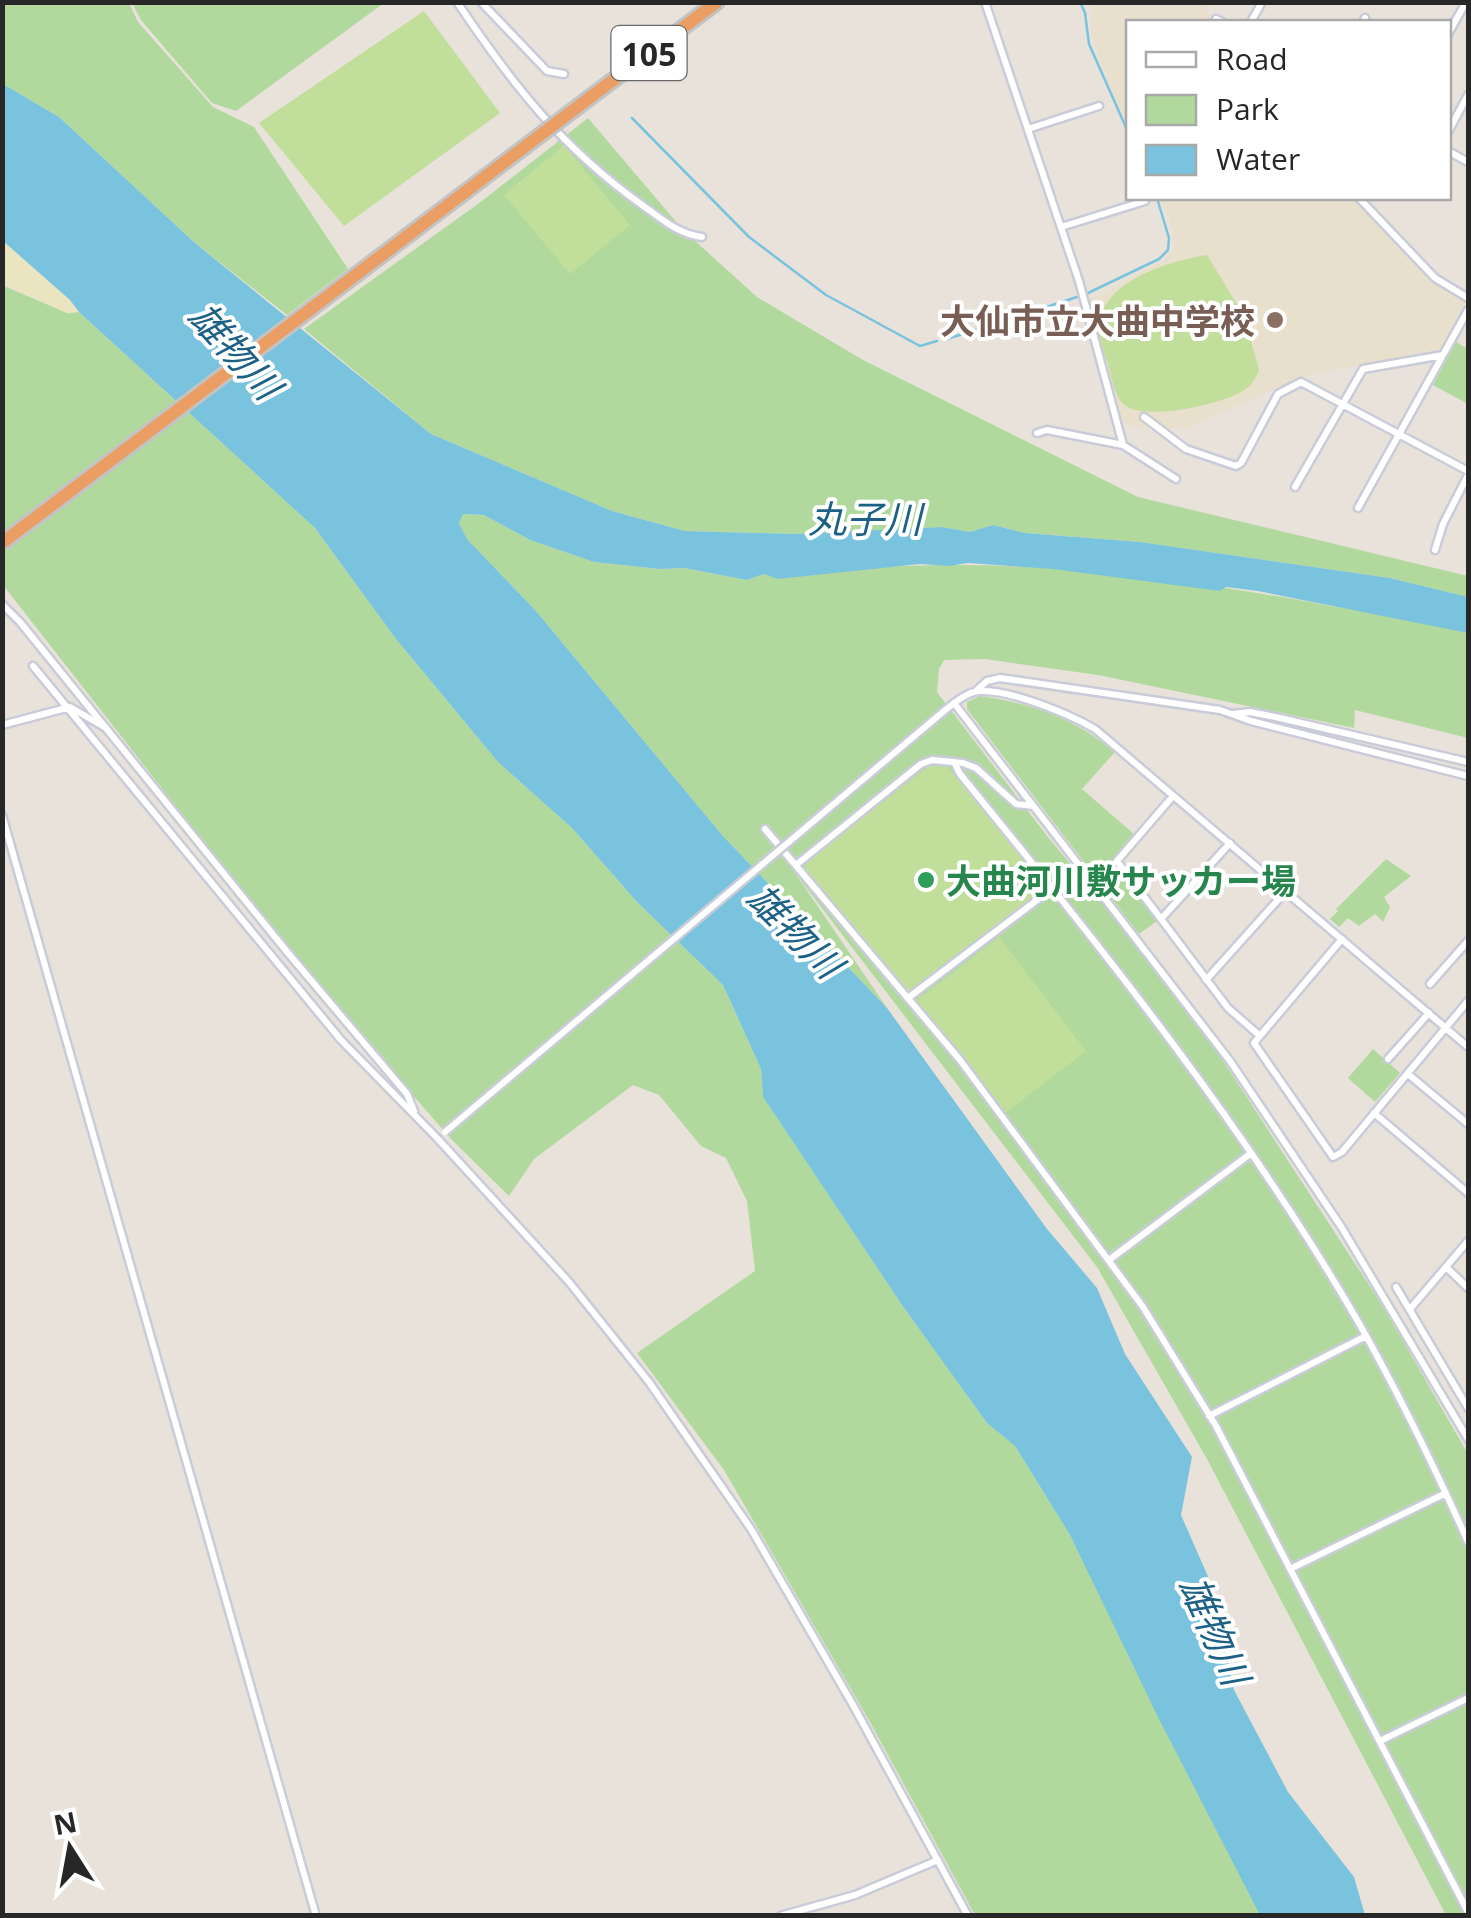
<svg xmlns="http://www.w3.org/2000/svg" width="1471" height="1918" viewBox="0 0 1471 1918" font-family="'Open Sans','Noto Sans JP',sans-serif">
<rect width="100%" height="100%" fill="#e8e2db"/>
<!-- education -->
<path fill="#e8dfcc" d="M 1093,3 L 1204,3 L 1212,22 L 1128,22 L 1128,126 L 1109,85 L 1090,28 Z
M 1160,198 L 1356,198 L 1431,282 L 1466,300 L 1467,304 L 1441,349 L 1306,375 L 1189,427 L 1169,429 L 1131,426 L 1123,421 L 1096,336 L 1089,301 L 1165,259 L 1175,245 L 1170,220 Z"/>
<!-- green -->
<path fill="#b1d99d" d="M 3,3 L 129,3 L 138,22 L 213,107 L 254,127 L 348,269 L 287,315 L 195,243 L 59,117 L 3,84 Z
M 132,3 L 384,3 L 236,111 L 212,103 L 141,20 Z
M 588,118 L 683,230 L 757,297 L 863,360 L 1138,497 L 1468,576 L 1468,597 L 1390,578 L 1140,542 L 1025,533 L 993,525 L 970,532 L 942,527 L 796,534 L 685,531 L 612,511 L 431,434 L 304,329 L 482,201 Z
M 2,285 L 67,313 L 79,312 L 315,528 L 396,639 L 498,762 L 572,828 L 637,902 L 723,985 L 761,1069 L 763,1097 L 904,1308 L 987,1423 L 1015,1446 L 1070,1535 L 1261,1915 L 975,1915 L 870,1722 L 724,1470 L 637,1353 L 755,1271 L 747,1201 L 726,1158 L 701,1146 L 659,1095 L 633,1085 L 534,1159 L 509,1196 L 451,1139 L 304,970 L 3,585 Z
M 1456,342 L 1468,349 L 1468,404 L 1433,385 Z
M 462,514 L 484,515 L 530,540 L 594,562 L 659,569 L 684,568 L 747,580 L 765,574 L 779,579 C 959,549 1147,572 1326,605 C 1373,614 1423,619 1468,633 L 1468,738 L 1355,710 L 1354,728 L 1098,675 L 985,659 L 944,660 L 939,669 L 937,692 L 1047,836 L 1143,951 L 1218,1053 L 1384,1308 L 1468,1454 L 1468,1915 L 1446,1915 L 1207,1459 L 1097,1267 L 795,873 L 887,1008 L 722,835 L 536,611 L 467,539 L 459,523 Z
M 980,696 C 1034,704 1072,717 1115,752 L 1082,789 L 1134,834 L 1112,861 L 1157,921 L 1139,934 L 967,709 L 967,702 Z
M 1386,859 L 1411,876 L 1384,897 L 1390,907 L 1383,922 L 1375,914 L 1359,926 L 1348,918 L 1339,927 L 1330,919 L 1338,911 L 1336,909 Z
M 1373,1049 L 1400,1073 L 1375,1102 L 1348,1078 Z"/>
<!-- sand -->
<path fill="#eae4c1" d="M 2,241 L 70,300 L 79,312 L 67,313 L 3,284 Z"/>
<!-- pitch -->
<path fill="#c1df9a" d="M 424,11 L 500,113 L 344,226 L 259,123 Z
M 564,145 L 630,225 L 570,274 L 504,195 Z
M 1207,255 L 1244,316 L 1259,370 C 1256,377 1252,385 1246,389 C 1225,404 1148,421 1126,406 C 1114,398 1112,377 1108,364 C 1104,352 1098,339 1099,326 C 1102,281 1169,261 1207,255 Z
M 929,766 L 944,766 L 955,774 L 1047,888 L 908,995 L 805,872 L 806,862 Z
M 999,937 L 1086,1051 L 1004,1114 L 916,1001 Z"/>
<!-- water -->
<path fill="#79c3df" d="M 3,84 L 59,117 L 195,243 L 431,434 L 612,511 L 685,531 L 796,534 L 942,527 L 970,532 L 993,525 L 1025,533 L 1140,542 L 1390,578 L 1468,597 L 1468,633 L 1258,591 L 1226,587 L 1220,591 L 1053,569 L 968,563 L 949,566 L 920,564 L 778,579 L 764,574 L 747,580 L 684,568 L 659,569 L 594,562 L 530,540 L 484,515 L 463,514 L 459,523 L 467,539 L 536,611 L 722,835 L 887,1008 L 1047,1229 L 1097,1288 L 1125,1354 L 1192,1457 L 1181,1515 L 1213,1588 L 1234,1690 L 1288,1792 L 1354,1877 L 1365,1915 L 1260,1915 L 1159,1719 L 1070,1535 L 1015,1446 L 987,1423 L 904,1308 L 763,1097 L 761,1069 L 723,985 L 637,902 L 572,828 L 498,762 L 396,639 L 315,528 L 79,312 L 70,300 L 3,241 Z"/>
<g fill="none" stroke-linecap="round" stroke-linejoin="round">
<!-- stream -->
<path stroke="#79c3df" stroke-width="2.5" d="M 1080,2 L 1085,13 L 1089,44 L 1128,132
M 632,118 L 749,237 L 826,295 L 920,346 L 937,341
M 1088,293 L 1159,259 L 1168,250 L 1169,238 L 1157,198
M 947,339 L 1077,297"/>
<!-- street casing -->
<g stroke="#c9ccd8" stroke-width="11">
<path id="street" d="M 457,2 C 512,84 561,147 642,205 C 662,219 678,234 702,237
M 481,2 L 547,71 L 564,74
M 985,2 L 1079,281 L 1123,445 L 1176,479
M 1216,19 L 1222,22
M 1251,22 L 1262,2
M 1363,22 L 1365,18
M 1448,34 L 1466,2
M 1028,129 L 1099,106
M 1448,132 L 1468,95
M 1448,151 L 1468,162
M 1359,198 L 1435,278 L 1468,298
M 1061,227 L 1145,201
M 1144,417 L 1186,449 L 1236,466 L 1241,463 L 1278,394 L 1301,382 L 1468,471
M 1037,433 L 1047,430 L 1123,445
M 1295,487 L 1363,369 L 1443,355
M 1358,508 L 1468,310
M 1435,550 L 1443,524 L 1468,475
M 2,604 L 20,622 L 288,953 L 407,1094 L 414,1111
M 33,666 L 341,1040 L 438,1139 L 569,1282 L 649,1382 L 751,1529 L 853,1705 L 968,1916
M 977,690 L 987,681 L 1000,678 L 1220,710 L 1251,721 L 1468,776
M 954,703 L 1230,1061 L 1342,1228 L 1468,1439
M 944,711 C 954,703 967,692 979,691 C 1010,689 1069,714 1095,729 L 1468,1047
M 1233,714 L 1250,712 L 1280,718 L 1468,762
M 2,725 L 70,707 L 106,728
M 954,762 L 960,774 C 1103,950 1247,1128 1360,1325 C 1400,1396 1435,1468 1468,1542
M 2,815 L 316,1916
M 765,829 L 960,1060 L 1143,1307 L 1216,1426 L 1468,1912
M 1230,843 L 1161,919 L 1228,1008 L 1260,1036
M 796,865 L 921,764 L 932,760 L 963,763 L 976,768 L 1016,804 L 1033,806
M 1161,919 L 1117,861 L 1173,796
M 1342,939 L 1254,1043 L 1333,1157 L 1342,1152 L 1468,1001
M 1206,980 L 1286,891
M 1430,984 L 1468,941
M 908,998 L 1053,888
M 1388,1059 L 1429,1013
M 1408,1074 L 1468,1124
M 1374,1113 L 1468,1193
M 1109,1260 L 1250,1154
M 1446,1267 L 1468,1288
M 1396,1287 L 1468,1408
M 1410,1309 L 1468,1241
M 1209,1416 L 1366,1336
M 1290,1569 L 1446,1493
M 1380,1741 L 1468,1698
M 780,1916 L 855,1895 L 938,1860"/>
</g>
<!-- highway casing -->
<g stroke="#c3c3c3" stroke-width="18">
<path id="highway" d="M 580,105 L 717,2"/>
</g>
<!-- street -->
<use href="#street" stroke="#fff" stroke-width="6"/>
<!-- highway -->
<use href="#highway" stroke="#ea9e64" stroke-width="12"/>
<!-- street-bridge casing -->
<g stroke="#c9ccd8" stroke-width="11" stroke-linecap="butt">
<path id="street-bridge" d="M 445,1132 L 944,711"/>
</g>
<!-- highway-bridge casing -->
<g stroke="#c3c3c3" stroke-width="18" stroke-linecap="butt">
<path id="highway-bridge" d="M 2,543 L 580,105"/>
</g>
<!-- street-bridge -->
<use href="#street-bridge" stroke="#fff" stroke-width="6"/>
<!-- highway-bridge -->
<use href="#highway-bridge" stroke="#ea9e64" stroke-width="12"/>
</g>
<!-- markers -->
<circle fill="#8d6e63" stroke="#fff" stroke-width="4" cx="1275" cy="320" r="10"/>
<circle fill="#2e9e5b" stroke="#fff" stroke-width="4" cx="926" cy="880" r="10"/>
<g text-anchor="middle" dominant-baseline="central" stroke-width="8" stroke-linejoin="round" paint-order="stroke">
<!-- shield labels -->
<rect fill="#fff" stroke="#686868" stroke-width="2.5" x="611.5" y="26" width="75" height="54" rx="8"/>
<g font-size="32" font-weight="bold" fill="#272727">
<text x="649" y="53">105</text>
</g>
<!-- education labels -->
<g font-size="35" font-weight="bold" fill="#785e54" stroke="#fff" text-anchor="end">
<text x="1255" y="320">大仙市立大曲中学校</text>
</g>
<!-- leisure labels -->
<g font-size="35" font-weight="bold" fill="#27864d" stroke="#fff" text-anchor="start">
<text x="946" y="880">大曲河川敷サッカー場</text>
</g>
<!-- water labels -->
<g font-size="38" font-style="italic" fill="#1d6286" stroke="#fff">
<text transform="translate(236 350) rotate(48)">雄物川</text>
<text x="865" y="518">丸子川</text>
<text transform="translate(796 930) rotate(45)">雄物川</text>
<text transform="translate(1216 1630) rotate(66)">雄物川</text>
</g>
</g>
<!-- border -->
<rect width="1471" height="1918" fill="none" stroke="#272727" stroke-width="10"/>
<!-- legend -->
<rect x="1126" y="20" width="325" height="180" fill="#ffffff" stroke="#a9a9a9" stroke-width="2.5"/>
<rect x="1146" y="52" width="50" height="15" fill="#ffffff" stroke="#a9a9a9" stroke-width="2.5"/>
<text x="1216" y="70" font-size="30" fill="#272727">Road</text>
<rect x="1146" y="95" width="50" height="30" fill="#b1d99d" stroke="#a9a9a9" stroke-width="2.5"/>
<text x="1216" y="120" font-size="30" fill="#272727">Park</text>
<rect x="1146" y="145" width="50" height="30" fill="#79c3df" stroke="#a9a9a9" stroke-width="2.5"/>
<text x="1216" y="170" font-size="30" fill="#272727">Water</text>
<!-- north arrow -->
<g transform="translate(70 1848) rotate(349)" stroke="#ffffff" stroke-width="8" paint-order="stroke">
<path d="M0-8L18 38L0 25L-18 38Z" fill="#272727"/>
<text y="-15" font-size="28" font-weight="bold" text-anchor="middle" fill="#272727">N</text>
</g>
</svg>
